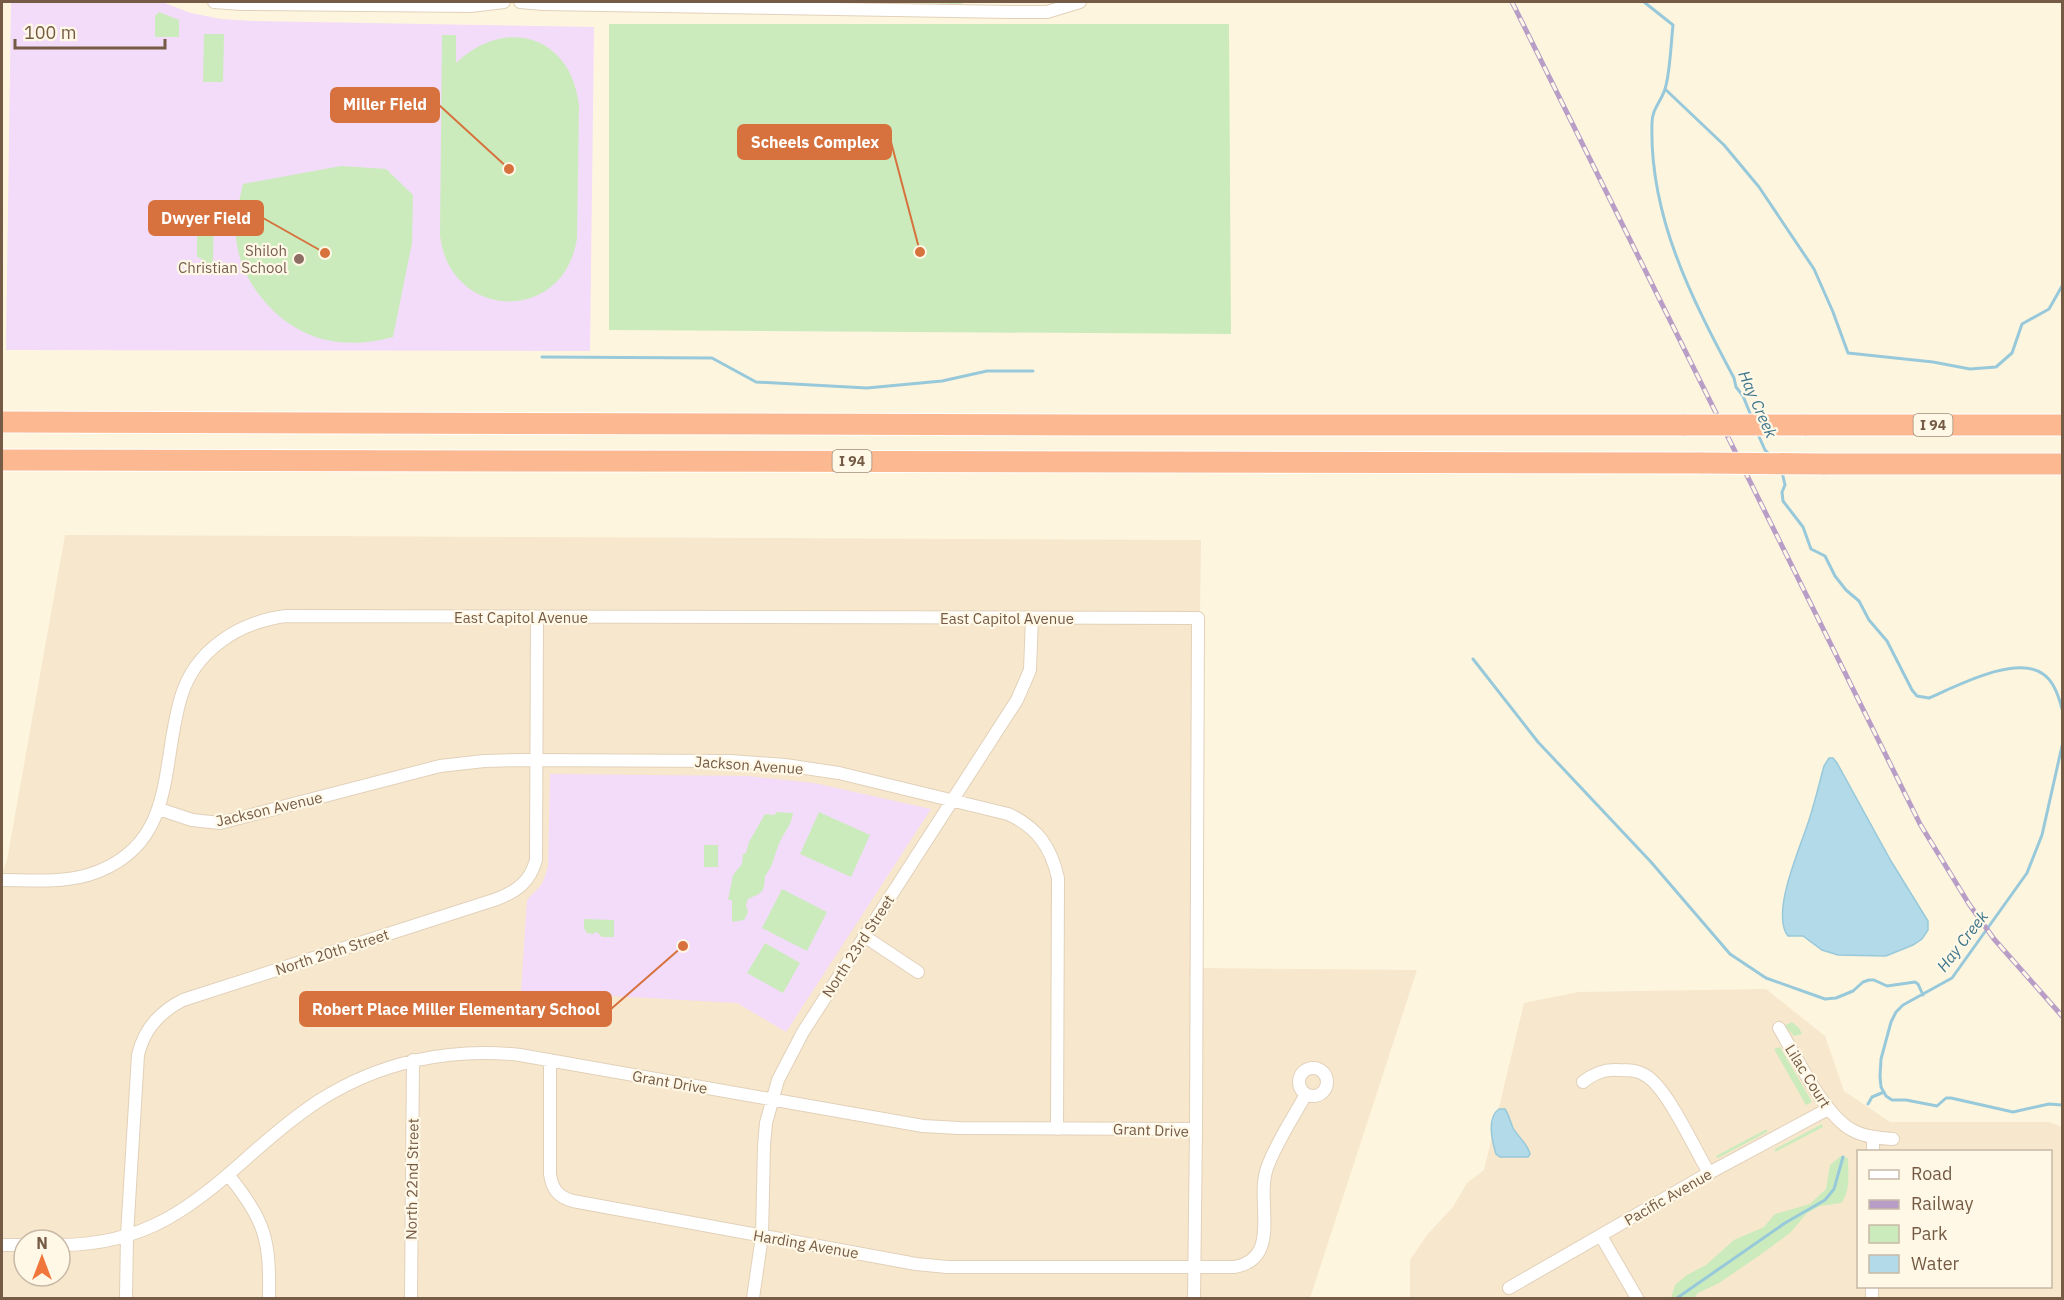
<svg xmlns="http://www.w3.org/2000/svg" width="2064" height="1300" viewBox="0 0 2064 1300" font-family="'IBM Plex Sans',sans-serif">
<rect width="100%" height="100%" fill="#fef5df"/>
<!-- residential -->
<path fill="#f6e7cd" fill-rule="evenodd" d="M 65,535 L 1201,540 L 1195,968 L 1417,970 L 1310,1298 L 2,1298 L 2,872 L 7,860 ZM 24,1240 L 60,1240 L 60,1276 L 24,1276 Z
M 1766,989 L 1825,1036 L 1844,1091 L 1890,1122 L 2049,1122 L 2062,1127 L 2062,1298 L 1410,1298 L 1410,1260 L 1427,1235 L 1453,1207 L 1467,1183 L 1484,1170 L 1524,1003 L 1579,992 ZM 1858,1152 L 2050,1152 L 2050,1286 L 1858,1286 Z"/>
<!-- education -->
<path fill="#f2dcf9" d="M 11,2 L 162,2 L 191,13 L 221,19 L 254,21 L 594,27 L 590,351 L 6,350 Z
M 550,774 L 748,776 L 814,783 L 931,809 L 786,1032 L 737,1003 L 521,991 L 527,900 L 542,884 L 548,867 Z"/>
<!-- green -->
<path fill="#cbebbd" d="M 778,2 L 965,2 L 961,4 Z
M 159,12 L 179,20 L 179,37 L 155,37 L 155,16 Z
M 609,24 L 1229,24 L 1231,334 L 609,330 Z
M 204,34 L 224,34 L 223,82 L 203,82 Z
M 442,35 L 456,35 L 456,63 C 505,16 571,35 579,105 L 577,238 C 564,326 449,320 440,235 Z
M 341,166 L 386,169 L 413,195 L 412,243 L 393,337 C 375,342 357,344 338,342 C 287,337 241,289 236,238 C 234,220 239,202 243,184 Z
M 203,206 L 210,209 L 214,216 L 213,260 C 211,266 208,270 202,270 L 202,259 L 197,257 L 197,219 L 202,216 Z
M 776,812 L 793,813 C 792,825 783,833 779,844 C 774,856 773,866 765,876 C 764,893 763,892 748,899 L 746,905 L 748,912 L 744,920 L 732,922 L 732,900 L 728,900 L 733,875 L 742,864 L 743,854 L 746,853 L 749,842 L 765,814 L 775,815 Z
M 819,812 L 870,835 L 851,877 L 800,854 Z
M 704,845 L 718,845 L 718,867 L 704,867 Z
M 782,889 L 827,912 L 807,951 L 762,928 Z
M 584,919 L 614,920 L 614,937 L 602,937 L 597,932 L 592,934 L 587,933 L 584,928 Z
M 765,943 L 800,963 L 783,993 L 747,973 Z
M 1792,1022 L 1799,1028 L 1802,1034 L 1794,1036 L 1788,1029 L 1781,1027 Z
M 1780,1047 L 1812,1102 L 1806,1105 L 1774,1049 Z
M 1822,1124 L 1823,1127 L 1775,1152 L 1775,1149 Z
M 1767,1129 L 1767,1132 L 1718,1158 L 1716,1156 Z
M 1841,1156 L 1848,1158 C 1848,1173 1851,1191 1841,1203 L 1820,1206 L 1807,1213 L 1791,1232 L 1760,1255 L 1719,1283 L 1698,1293 L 1694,1298 L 1671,1298 L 1675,1285 L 1687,1275 L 1706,1265 L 1734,1240 L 1764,1227 L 1775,1214 L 1810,1204 L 1826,1189 L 1830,1165 Z"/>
<!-- water -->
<path fill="#b2dae8" stroke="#98c9da" stroke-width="1.5" d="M 1829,758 L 1833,758 L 1837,763 L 1891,861 L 1928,921 L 1928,930 L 1922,939 L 1913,945 L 1886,956 L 1838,955 L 1822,950 L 1803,936 L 1788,936 C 1770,913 1801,846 1809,820 C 1815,802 1819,784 1824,766 Z
M 1499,1109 L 1505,1109 C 1509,1115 1510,1121 1513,1128 C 1518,1137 1528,1144 1530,1154 L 1528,1157 L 1500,1157 L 1496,1154 C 1492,1141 1486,1118 1499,1109 Z"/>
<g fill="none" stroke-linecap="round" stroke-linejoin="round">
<!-- stream -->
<path stroke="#98c9da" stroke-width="3" d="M 1644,2 L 1673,25 C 1671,43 1670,74 1665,89 C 1661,102 1652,109 1652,123 C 1649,216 1692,299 1734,378 L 1736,387 L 1743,396 L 1752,418
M 1665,89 L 1724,145 L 1759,187 L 1814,269 L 1833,312 L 1848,353 L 1933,362 L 1970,369 L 1996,367 L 2012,353 L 2022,324 L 2049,309 L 2062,286
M 542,357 L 712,358 L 756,382 L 867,388 L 942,381 L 987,371 L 1033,371
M 1757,432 L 1765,450 L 1770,455
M 1782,472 L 1785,485 L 1782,492 L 1783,501 L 1803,527 L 1811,549 L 1825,556 L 1835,576 L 1846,590 L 1859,601 L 1869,620 L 1887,641 L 1912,690 L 1917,696 L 1929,698 C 1955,687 2016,654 2043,674 C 2054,681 2059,697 2062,709
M 1473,659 L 1538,742 L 1651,862 L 1730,954 L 1766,978 L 1825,999 L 1836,998 L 1853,991 L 1863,982 L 1869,980 L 1874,980 L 1887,986 L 1915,982 L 1918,984 L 1923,995
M 2062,746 L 2042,835 L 2027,873 L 1952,978 L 1903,1005 L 1896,1012 L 1891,1022 L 1881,1059 L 1880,1076 L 1881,1087 L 1886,1096 L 1892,1100 L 1906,1100 L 1937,1106 L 1946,1098 L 1951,1098 L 2013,1112 L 2049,1104 L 2062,1105
M 1868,1104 L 1872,1097 L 1884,1092
M 1677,1298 L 1785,1223 L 1825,1200 L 1834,1189 L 1843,1157"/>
<!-- minor casing -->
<g stroke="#e2d1ba" stroke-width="14">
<path id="minor" d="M 214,2 L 242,4 L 471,6 L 504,2
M 520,2 L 543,4 L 1010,12 L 1047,12 L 1080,2
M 159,809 L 192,820 L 220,823 L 440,766 L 484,761 L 522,760 L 731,761 L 785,765 L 839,773 L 1008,814 C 1037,827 1051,847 1058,878 L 1057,1129
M 2,880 C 30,880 60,883 88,875 C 178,847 160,766 181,697 C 195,650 239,622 286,616 L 1198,618 L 1196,1129
M 864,936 L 918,972
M 1779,1028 C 1796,1056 1824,1115 1852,1130 C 1865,1137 1879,1138 1893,1139
M 550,1060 L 550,1174 C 552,1189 558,1197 573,1201 L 916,1264 L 947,1267 L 1234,1267 C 1283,1259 1255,1201 1267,1168 C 1276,1143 1293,1118 1306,1094
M1299 1082a14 14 0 1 1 28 0a14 14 0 1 1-28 0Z
M 1583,1082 C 1594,1073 1604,1069 1618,1070 C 1628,1070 1637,1070 1645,1075 C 1667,1087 1695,1150 1709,1173
M 1873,1152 L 1873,1137
M 229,1176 C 266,1221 270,1241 269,1298
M 1601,1236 L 1637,1298
M 2,1245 L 24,1245
M 60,1245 C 186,1245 227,1161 320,1100 C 380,1062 450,1047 520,1055 L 923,1126 L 959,1128 L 1196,1129 L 1194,1298
M 1509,1288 L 1709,1173 L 1828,1109
M 126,1298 L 127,1235 L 138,1055 C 144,1029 159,1012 183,1000 L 497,899 C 517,891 530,882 536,860 L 537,617
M 411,1298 L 413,1060
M 753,1298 L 762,1236 L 764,1145 L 766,1123 L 778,1080 L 803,1032 L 1017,700 L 1030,670 L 1032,618
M 1872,1298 L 1872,1286"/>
</g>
<!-- motorway casing -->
<g stroke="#fff" stroke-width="23">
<path id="motorway" d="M 2,422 L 1090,425 L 1686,425
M 1804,425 L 2062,425
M 2,460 L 1703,463
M 1823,464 L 2062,464"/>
</g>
<!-- minor -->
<use href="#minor" stroke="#fff" stroke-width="12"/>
<!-- motorway -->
<use href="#motorway" stroke="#fcb891" stroke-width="21"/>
<!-- rail casing -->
<g stroke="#b89ec6" stroke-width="5">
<path id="rail" d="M 1512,2 L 1920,824 L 1969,904 L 1994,939 L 2062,1016"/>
</g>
<!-- rail -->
<use href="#rail" stroke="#fff8e6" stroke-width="3" stroke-dasharray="9" stroke-linecap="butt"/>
<!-- motorway-bridge casing -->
<g stroke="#fff" stroke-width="23" stroke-linecap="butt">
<path id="motorway-bridge" d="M 1686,425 L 1804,425
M 1703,463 L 1823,464"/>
</g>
<!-- motorway-bridge -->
<use href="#motorway-bridge" stroke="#fcb891" stroke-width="21"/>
</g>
<!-- markers -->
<circle fill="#8d6e63" stroke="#fff8e6" stroke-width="2" cx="299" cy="259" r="6"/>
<g text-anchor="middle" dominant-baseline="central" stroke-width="4.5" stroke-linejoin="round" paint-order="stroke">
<!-- shield labels -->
<g fill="#fff8e6" stroke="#9e8a75" stroke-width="1.5">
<rect x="1913.5" y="414" width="39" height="22" rx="4.5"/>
<rect x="832.5" y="450" width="39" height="22" rx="4.5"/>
</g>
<g font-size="14" font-weight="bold" fill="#755b45">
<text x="1933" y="425">I 94</text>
<text x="852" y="461">I 94</text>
</g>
<!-- education labels -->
<g font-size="15" fill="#785e54" stroke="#fff8e6" text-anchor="end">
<text x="287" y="250">Shiloh<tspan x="287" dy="17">Christian School</tspan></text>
</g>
<!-- street labels -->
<g font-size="15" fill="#755b45" stroke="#fff8e6">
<text x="521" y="617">East Capitol Avenue</text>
<text x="1007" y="618">East Capitol Avenue</text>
<text transform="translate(749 765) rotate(4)">Jackson Avenue</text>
<text transform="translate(269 809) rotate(-13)">Jackson Avenue</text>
<text transform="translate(858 946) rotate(-57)">North 23rd Street</text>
<text transform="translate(332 952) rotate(-18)">North 20th Street</text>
<text transform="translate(1808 1076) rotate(58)">Lilac Court</text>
<text transform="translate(670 1082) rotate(10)">Grant Drive</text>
<text transform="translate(1151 1130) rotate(2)">Grant Drive</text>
<text transform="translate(412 1179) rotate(-89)">North 22nd Street</text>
<text transform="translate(1668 1197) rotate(-30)">Pacific Avenue</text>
<text transform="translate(806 1244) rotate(10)">Harding Avenue</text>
</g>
<!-- water labels -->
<g font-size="16" font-style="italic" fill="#3e758b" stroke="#fff8e6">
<text transform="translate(1758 404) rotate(66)">Hay Creek</text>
<text transform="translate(1962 941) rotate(-52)">Hay Creek</text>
</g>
</g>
<!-- callouts -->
<path fill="none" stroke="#d7713d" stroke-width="2" d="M509 169L439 105M920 252L891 142M325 253L263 218M683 946L611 1009"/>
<g fill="#d7713d" stroke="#fff8e6" stroke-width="2">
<circle cx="509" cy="169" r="6"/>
<circle cx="920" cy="252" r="6"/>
<circle cx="325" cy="253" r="6"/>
<circle cx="683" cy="946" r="6"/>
</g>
<g fill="#d7713d" stroke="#d7713d" stroke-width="2">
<rect x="331" y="88" width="108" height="34" rx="6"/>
<rect x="738" y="125" width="153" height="34" rx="6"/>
<rect x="149" y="201" width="114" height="34" rx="6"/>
<rect x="300" y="992" width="311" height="34" rx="6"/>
</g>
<g font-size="16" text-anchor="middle" font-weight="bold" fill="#fff">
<text x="385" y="110">Miller Field</text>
<text x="815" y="148">Scheels Complex</text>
<text x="206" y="224">Dwyer Field</text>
<text x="456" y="1015">Robert Place Miller Elementary School</text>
</g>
<!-- border -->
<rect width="2064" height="1300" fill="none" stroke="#755b45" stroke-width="6"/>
<!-- legend -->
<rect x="1857" y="1150" width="195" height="138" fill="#fff8e6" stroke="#c8b9a6" stroke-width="1.5"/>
<rect x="1869" y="1170" width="30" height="9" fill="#ffffff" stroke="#c8b9a6" stroke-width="1.5"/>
<text x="1911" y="1180" font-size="18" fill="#755b45">Road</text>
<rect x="1869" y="1200" width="30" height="9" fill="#b89ec6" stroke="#c8b9a6" stroke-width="1.5"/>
<text x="1911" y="1210" font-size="18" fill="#755b45">Railway</text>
<rect x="1869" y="1225" width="30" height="18" fill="#cbebbd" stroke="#c8b9a6" stroke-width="1.5"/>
<text x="1911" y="1240" font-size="18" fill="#755b45">Park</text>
<rect x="1869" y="1255" width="30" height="18" fill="#b2dae8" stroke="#c8b9a6" stroke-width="1.5"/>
<text x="1911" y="1270" font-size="18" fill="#755b45">Water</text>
<!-- north arrow -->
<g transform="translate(42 1258)"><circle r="28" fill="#fff8e6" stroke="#c8b9a6" stroke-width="1.5"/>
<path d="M0-4.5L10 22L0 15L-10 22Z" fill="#f0763b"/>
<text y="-9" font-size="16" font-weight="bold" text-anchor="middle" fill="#755b45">N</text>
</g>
<!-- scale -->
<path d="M15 39v9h150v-9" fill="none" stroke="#755b45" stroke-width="3"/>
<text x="24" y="39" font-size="18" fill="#755b45" stroke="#fff8e6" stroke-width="4.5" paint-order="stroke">100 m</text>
</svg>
